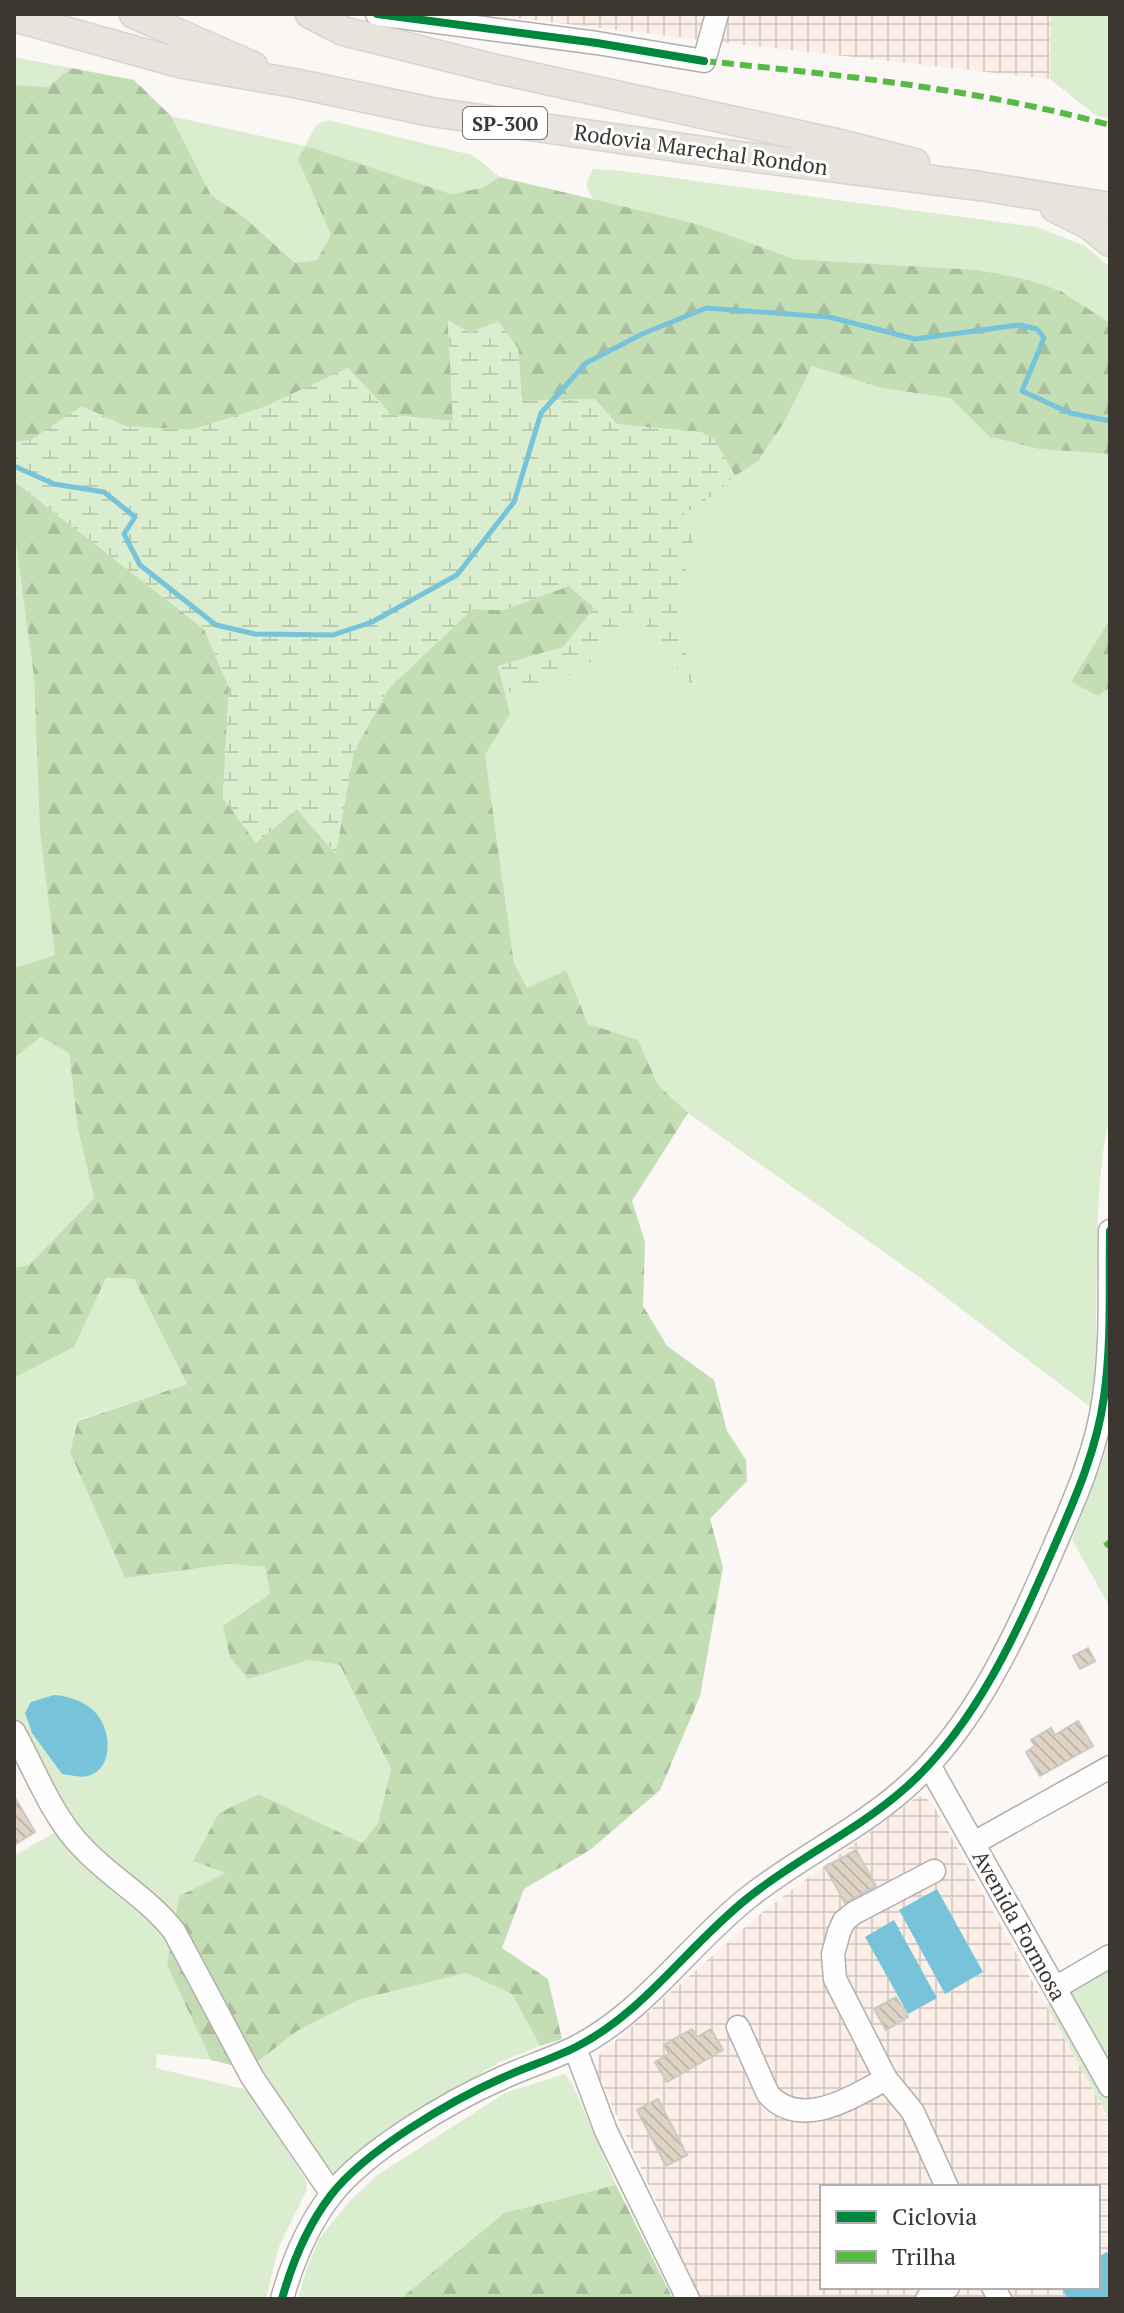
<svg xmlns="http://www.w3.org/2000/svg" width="1124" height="2313" viewBox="0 0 1124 2313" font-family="'PT Serif',serif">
<defs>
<pattern id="industrial-grid" width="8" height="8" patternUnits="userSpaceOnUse" patternTransform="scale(2)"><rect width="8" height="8" fill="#fcefe7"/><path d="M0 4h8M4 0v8" fill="none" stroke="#d9cec7"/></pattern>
<pattern id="forest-firs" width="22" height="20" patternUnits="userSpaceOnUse" patternTransform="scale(2)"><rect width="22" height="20" fill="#c3ddb5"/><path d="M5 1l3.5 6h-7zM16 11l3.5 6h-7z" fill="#a8be9c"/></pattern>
<pattern id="wetland-marsh" width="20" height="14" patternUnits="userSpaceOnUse" patternTransform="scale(2)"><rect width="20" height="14" fill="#daedce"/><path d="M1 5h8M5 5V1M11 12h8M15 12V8" fill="none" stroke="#bcccb1"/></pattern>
<pattern id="building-back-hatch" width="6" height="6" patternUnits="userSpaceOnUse" patternTransform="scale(2)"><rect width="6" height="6" fill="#dfd4c4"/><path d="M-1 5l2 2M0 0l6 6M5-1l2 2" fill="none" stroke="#c0b7a9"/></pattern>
</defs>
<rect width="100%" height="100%" fill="#fbf7f5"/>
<!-- industrial -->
<path fill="url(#industrial-grid)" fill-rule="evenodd" d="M 482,14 L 1051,14 L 1050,79 L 710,41 Z
M 918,1796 L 926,1798 L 934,1806 L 1110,2120 L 1110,2299 L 701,2299 L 597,2073 L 599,2055 L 766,1909 ZM 822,2187 L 1098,2187 L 1098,2287 L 822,2287 Z"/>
<!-- grass -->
<path fill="#daedce" d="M 1051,14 L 1110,14 L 1110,119 L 1095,115 L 1050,79 Z
M 14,57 L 71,68 L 48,87 L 14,85 Z
M 171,116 L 305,146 L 316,125 L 328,120 L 472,155 L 500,177 L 482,188 L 451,194 L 306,147 L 331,235 L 317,260 L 295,263 L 244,217 L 211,195 Z
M 593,169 L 615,170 L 1037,227 L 1085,246 L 1110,267 L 1110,323 L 1061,291 L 1029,280 L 978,270 L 794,259 L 701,225 L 594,201 L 586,185 Z
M 518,348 L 522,401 L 595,399 L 715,440 L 735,475 L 758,461 L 785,421 L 812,366 L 881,388 L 950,398 L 990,437 L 1039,449 L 1110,454 L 1110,619 L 1071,682 L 1098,696 L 1110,687 L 1110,1114 C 1095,1179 1098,1247 1096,1313 C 1096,1344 1096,1377 1090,1407 L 922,1279 L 688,1113 L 658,1085 L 638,1041 L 588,1024 L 566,970 L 527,988 L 514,963 L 485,755 L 510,714 L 204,629 L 14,481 L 14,442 L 31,440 L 82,406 L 125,426 L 348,368 L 392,415 L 453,421 Z
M 14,530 L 34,677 L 40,833 L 55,955 L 14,968 Z
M 41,1037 L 69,1053 L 78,1130 L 94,1198 L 29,1265 L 14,1268 L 14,1058 Z
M 106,1278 L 134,1279 L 187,1384 L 78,1420 L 125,1578 L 230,1564 L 265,1567 L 270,1594 L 248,1679 L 308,1660 L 340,1665 L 391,1769 L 378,1823 L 362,1843 L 260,1794 L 227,1872 L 167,1965 L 211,2060 L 157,2054 L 156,2068 L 248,2090 L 307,2182 L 306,2191 L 278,2249 L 266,2299 L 14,2299 L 14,1856 L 59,1830 L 14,1750 L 14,1378 L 74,1347 Z
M 1110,1432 L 1110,1607 L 1072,1540 L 1105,1454 Z
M 1110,1967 L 1110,2120 L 1046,2005 Z
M 466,1973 L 512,1994 L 540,2046 L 500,2062 L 385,2130 L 334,2173 L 299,2131 L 257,2062 L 297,2031 L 361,1999 Z
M 564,2074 L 572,2083 L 616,2185 L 504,2213 L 400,2299 L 298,2299 L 307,2268 L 319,2239 L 349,2202 L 376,2176 L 505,2093 Z"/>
<!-- forest -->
<path fill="url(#forest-firs)" d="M 71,68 L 134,80 L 171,116 L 211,195 L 244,217 L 295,263 L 317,260 L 331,235 L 298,159 L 306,146 L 451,194 L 482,188 L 500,177 L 701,225 L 794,259 L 978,270 L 1029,280 L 1061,291 L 1110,323 L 1110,454 L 1039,449 L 990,437 L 950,398 L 881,388 L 812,366 L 785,421 L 758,461 L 735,476 L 715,441 L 701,432 L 617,424 L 595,399 L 522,401 L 518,348 L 470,333 L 448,321 L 453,421 L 392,415 L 348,368 L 264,407 L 191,430 L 125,426 L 82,407 L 31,440 L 14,442 L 14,85 L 48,87 Z
M 14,481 L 204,629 L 229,687 L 223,798 L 297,809 L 335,853 L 354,751 L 389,688 L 473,609 L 503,610 L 569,586 L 595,608 L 563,647 L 498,666 L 510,714 L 485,755 L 514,963 L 527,988 L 566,970 L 588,1024 L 638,1040 L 658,1085 L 688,1113 L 632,1201 L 645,1242 L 643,1306 L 667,1346 L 714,1380 L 727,1431 L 746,1460 L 747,1481 L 710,1519 L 723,1567 L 700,1696 L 660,1790 L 590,1850 L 524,1889 L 502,1948 L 548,1979 L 562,2039 L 540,2046 L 512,1994 L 466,1973 L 361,1999 L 297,2031 L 257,2062 L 231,2065 L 211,2060 L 167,1965 L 179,1896 L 226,1873 L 193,1861 L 219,1813 L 259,1794 L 362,1843 L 378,1823 L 391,1769 L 340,1665 L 308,1660 L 248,1679 L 230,1657 L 223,1626 L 270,1594 L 265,1567 L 230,1564 L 125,1578 L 70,1452 L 78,1421 L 187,1384 L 134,1279 L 106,1278 L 74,1347 L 14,1378 L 14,1268 L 29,1265 L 94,1198 L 78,1130 L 69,1053 L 41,1037 L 14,1058 L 14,968 L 55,955 L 40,833 L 34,677 L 14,530 Z
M 1110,619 L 1110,687 L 1098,696 L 1071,682 Z
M 616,2185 L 673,2299 L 400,2299 L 504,2213 Z"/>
<!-- wetland -->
<path fill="url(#wetland-marsh)" d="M 448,320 L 470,333 L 498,321 L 518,348 L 522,401 L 595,399 L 617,424 L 701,432 L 715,440 L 735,476 L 712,496 L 684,514 L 684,525 L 694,532 L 691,557 L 675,600 L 693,686 L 660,649 L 637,610 C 620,618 616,634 605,647 C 577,680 545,687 505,692 L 498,666 L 563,647 L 594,608 L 569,586 L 503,610 L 473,609 L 389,688 L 354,751 L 336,854 L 297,809 L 256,843 L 223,798 L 229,687 L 204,629 L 14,481 L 14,442 L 31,440 L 82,406 L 125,426 L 191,430 L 264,407 L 348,368 L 392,415 L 453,421 Z"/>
<!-- water -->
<path fill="#77c4da" d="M 54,1695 C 68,1696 84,1701 95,1712 C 111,1729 115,1768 88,1776 C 80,1778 70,1775 62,1774 L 32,1733 L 25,1713 L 31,1702 Z
M 937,1889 L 983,1972 L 945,1994 L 899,1910 Z
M 894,1920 L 937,1998 L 908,2014 L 865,1937 Z
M 1107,2252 L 1110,2257 L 1110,2299 L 1068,2299 L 1061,2287 L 1098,2287 L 1098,2257 Z"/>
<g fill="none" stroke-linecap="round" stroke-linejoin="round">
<!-- stream -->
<path stroke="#77c4da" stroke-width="5" d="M 14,466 L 54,484 L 104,492 L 135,517 L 124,534 L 140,565 L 216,625 L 255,634 L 333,635 L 372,622 L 457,575 L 514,502 L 541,413 L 586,363 L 642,334 L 706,308 L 829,317 L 915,339 L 1019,325 L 1037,329 L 1044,338 L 1022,391 L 1070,413 L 1110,421"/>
</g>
<!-- building -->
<path fill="url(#building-back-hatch)" stroke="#ccc8c4" stroke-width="2" d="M 1088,1648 L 1095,1661 L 1080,1669 L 1073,1656 Z
M 1078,1721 L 1093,1746 L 1040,1776 L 1026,1752 L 1035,1746 L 1031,1740 L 1051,1728 L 1055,1735 Z
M 14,1796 L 35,1832 L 14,1845 Z
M 856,1850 L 876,1886 L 845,1903 L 825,1867 Z
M 896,1997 L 908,2017 L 886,2030 L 874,2009 Z
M 692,2029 L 697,2037 L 711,2029 L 723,2050 L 667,2082 L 655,2062 L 669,2054 L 664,2045 Z
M 658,2099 L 687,2155 L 666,2166 L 637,2110 Z"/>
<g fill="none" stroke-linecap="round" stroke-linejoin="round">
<!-- minor casing -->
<g stroke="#b3aeab" stroke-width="25">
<path id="minor" d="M 377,14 L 597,43 L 704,61 L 717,14
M 14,1732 C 35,1770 52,1817 83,1848 C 111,1878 148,1898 174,1931 L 252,2077 L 332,2194
M 929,1765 L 1110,2086
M 974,1843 L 1110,1767
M 934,1871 L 854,1913 L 844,1921 L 839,1932 L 833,1954 L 835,1979 L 886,2079 L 913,2112 L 947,2187
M 1055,1988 L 1110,1956
M 738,2027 L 768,2094 C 801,2131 852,2097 886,2079
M 575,2048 L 606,2131 L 688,2299
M 993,2287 L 1000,2299
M 282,2299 C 292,2263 308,2225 331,2195 C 366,2150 450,2101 502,2078 C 526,2067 552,2059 576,2047 C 645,2012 689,1944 749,1897 C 798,1858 856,1831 903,1790 C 975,1728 1017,1632 1054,1547 C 1075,1499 1097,1449 1104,1397 C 1112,1342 1109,1286 1110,1231
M 927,2299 L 948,2287"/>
</g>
<!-- major casing -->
<g stroke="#d7d4d2" stroke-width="31">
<path id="major" d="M 134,14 L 253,66
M 310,14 L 343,31 L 496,69 L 845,145 L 915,163
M 14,17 L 183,64 L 294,83 L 432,112 L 718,153 L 980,186 L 1110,207
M 1055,208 L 1089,225 L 1110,242"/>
</g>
<!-- minor -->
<use href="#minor" stroke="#fefefe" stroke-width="22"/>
<!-- major -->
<use href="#major" stroke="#e7e4dd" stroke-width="28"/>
<!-- quiet -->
<path stroke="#58b947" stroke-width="6" stroke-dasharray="12 6" stroke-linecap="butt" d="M 704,61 C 841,75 977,89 1110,125
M 1105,1546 L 1110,1542"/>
<!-- cycleway casing -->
<g stroke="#fff" stroke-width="13">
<path id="cycleway" d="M 377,14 L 597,43 L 704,61
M 282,2299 C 292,2263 308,2225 331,2195 C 366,2150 450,2101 502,2078 C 526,2067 552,2059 576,2047 C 645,2012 689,1944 749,1897 C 798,1858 856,1831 903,1790 C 975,1728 1017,1632 1054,1547 C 1075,1499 1097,1449 1104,1397 C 1112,1342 1109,1286 1110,1231"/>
</g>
<!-- cycleway -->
<use href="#cycleway" stroke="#00873e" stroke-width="8"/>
</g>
<g text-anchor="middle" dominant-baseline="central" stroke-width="6" stroke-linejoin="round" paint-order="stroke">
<!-- shield labels -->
<rect fill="#fff" stroke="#777370" stroke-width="2" x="463" y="107" width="84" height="32" rx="6"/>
<g font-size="20" font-weight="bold" fill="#3d3732">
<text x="505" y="123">SP-300</text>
</g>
<!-- street labels -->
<g font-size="22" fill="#3d3732" stroke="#fff">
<text transform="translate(701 149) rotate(8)">Rodovia Marechal Rondon</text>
<text transform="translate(1020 1925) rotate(61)">Avenida Formosa</text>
</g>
</g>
<!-- border -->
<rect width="1124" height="2313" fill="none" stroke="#3d3732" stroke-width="32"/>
<!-- legend -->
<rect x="820" y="2185" width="280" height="104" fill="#ffffff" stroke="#b1afad" stroke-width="2"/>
<rect x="836" y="2211" width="40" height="12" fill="#00873e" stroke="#b1afad" stroke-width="2"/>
<text x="892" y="2225" font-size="24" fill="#3d3732">Ciclovia</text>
<rect x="836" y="2251" width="40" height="12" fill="#58b947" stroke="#b1afad" stroke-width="2"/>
<text x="892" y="2265" font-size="24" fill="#3d3732">Trilha</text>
</svg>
